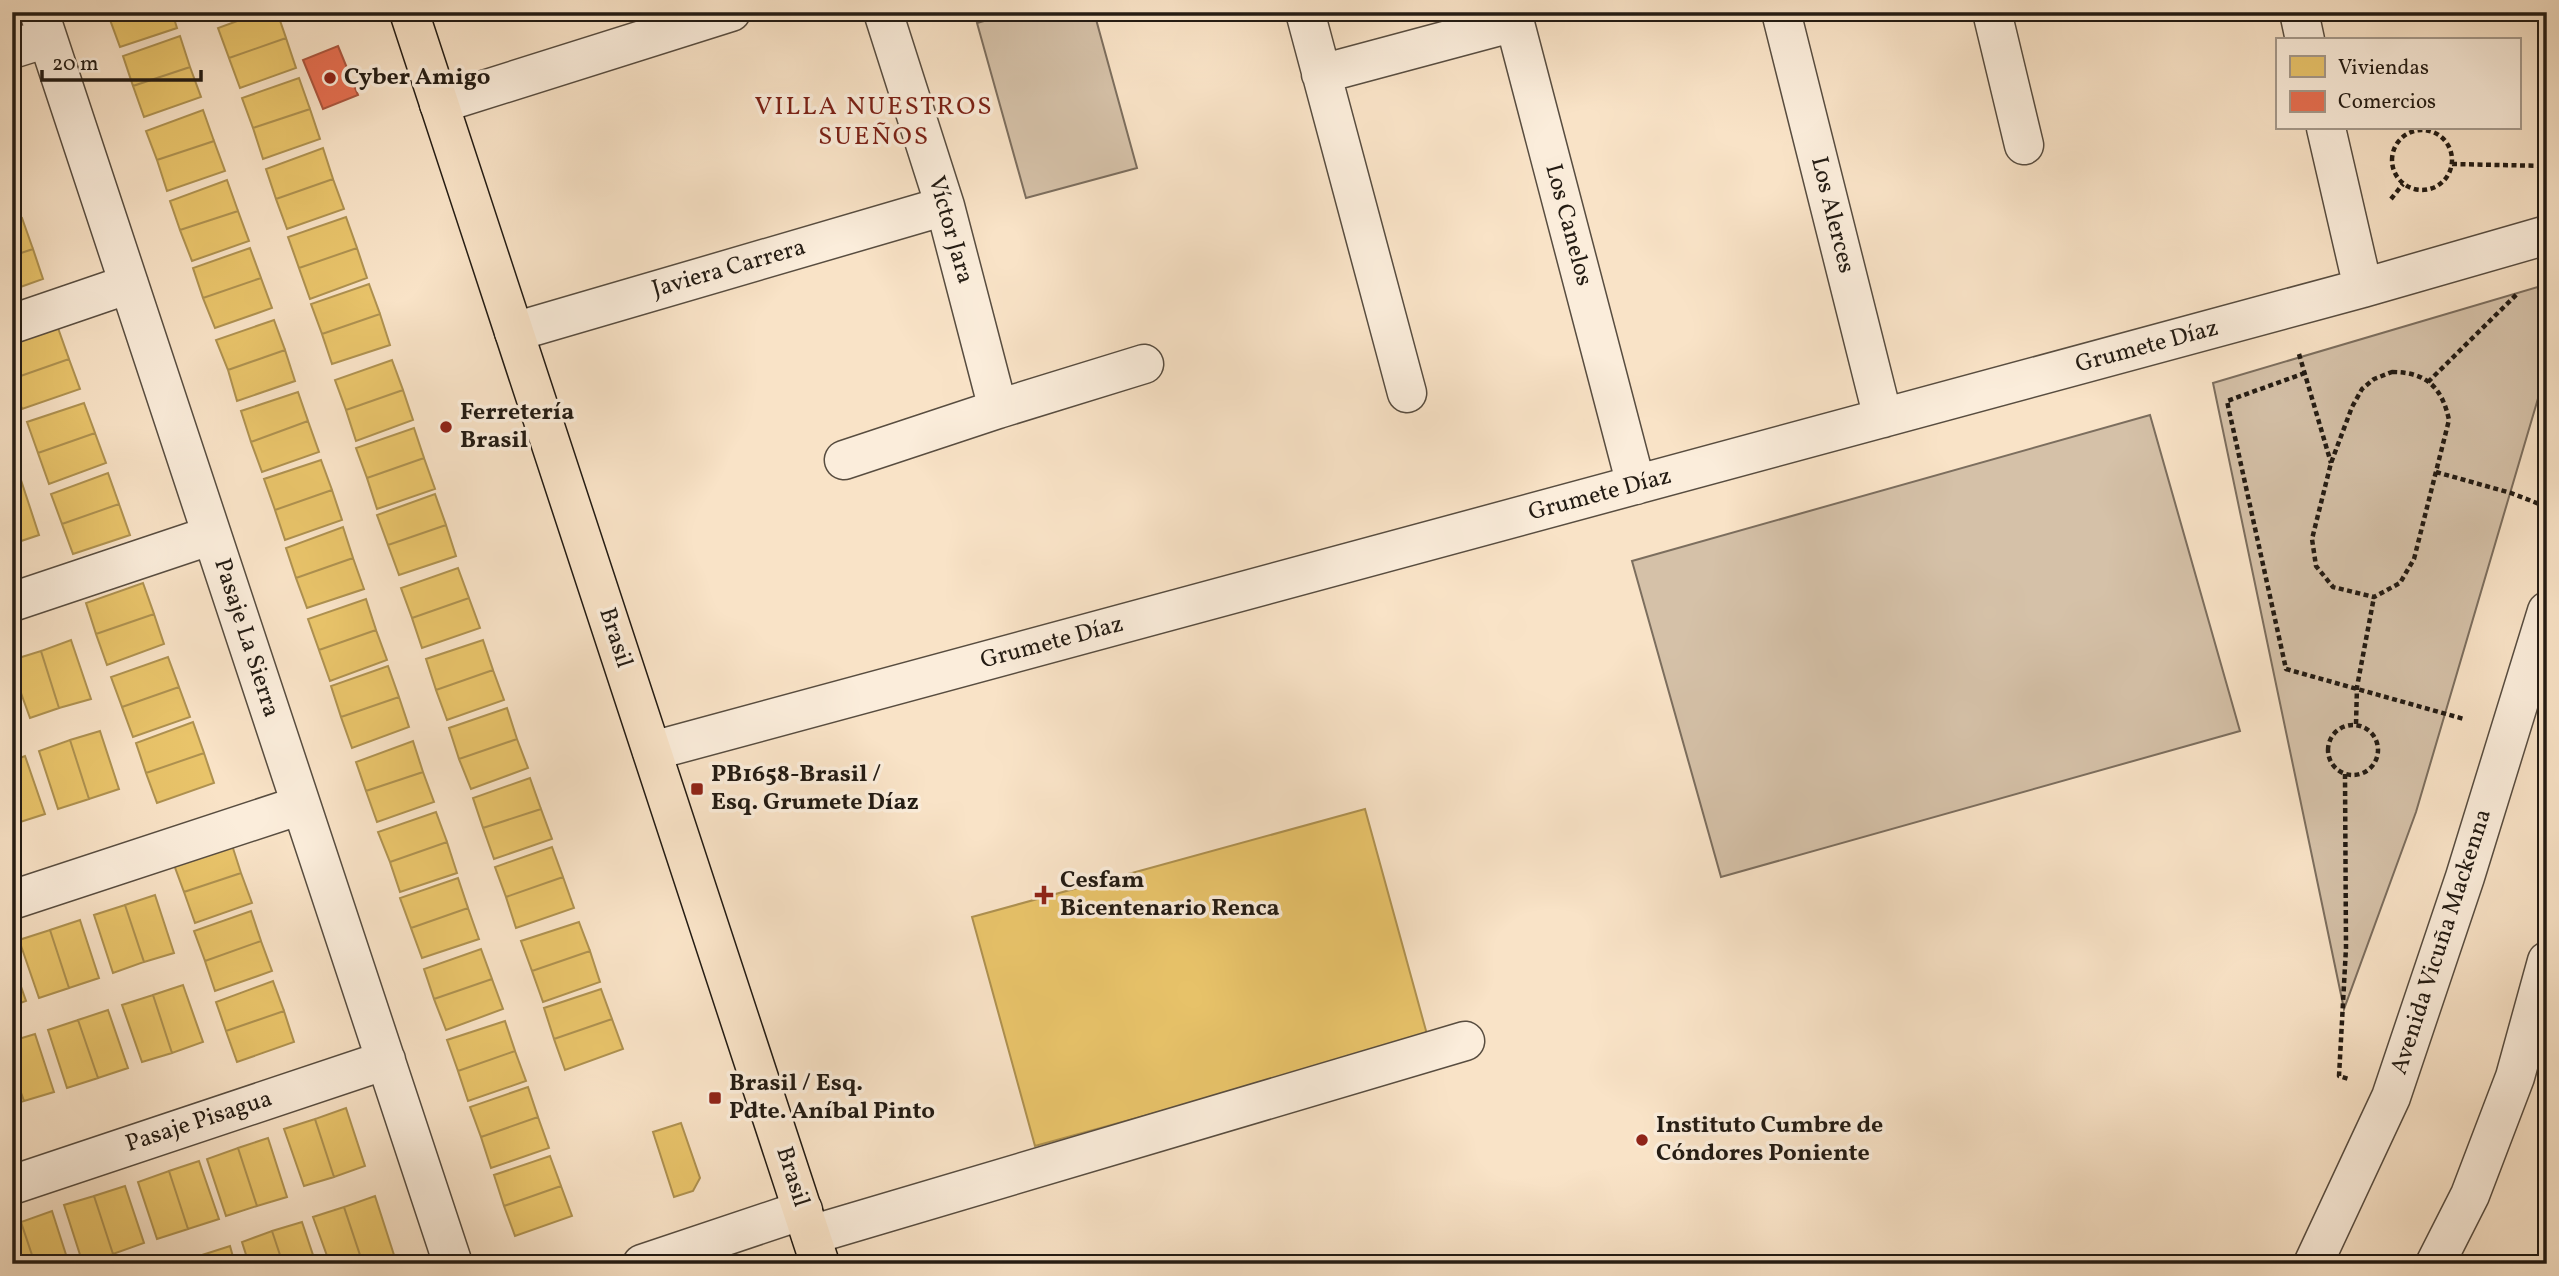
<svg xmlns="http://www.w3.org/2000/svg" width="2559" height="1276" viewBox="0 0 2559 1276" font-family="Vollkorn,serif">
<rect width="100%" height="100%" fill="#f9e3c7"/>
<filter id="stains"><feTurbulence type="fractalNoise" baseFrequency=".00286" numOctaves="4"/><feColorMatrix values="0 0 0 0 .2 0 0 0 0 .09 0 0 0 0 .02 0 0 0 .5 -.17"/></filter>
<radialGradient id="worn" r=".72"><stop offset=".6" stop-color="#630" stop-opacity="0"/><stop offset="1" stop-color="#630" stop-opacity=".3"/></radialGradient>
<!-- green -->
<path fill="#d5c1a8" stroke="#7c6e5e" stroke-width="2" d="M 1015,12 L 1094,12 L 1137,168 L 1026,198 L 977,23 Z
M 2541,286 L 2547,288 L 2547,368 L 2416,812 L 2344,1009 L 2213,383 Z
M 2150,415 L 2240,731 L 1721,877 L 1632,561 Z"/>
<!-- homes -->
<path fill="#e9c46a" stroke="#ae9150" stroke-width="2" d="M 122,12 L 172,12 L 177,28 L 120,47 L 109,17 Z
M 214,12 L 236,12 L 216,20 Z
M 262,12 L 277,12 L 286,38 L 229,58 L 218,28 Z
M 180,36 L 190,67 L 133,86 L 123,56 Z
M 286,38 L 296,68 L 240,88 L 229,58 Z
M 190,67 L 201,97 L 144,117 L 133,86 Z
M 299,78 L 310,109 L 253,128 L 242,98 Z
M 310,109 L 320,139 L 263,159 L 253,128 Z
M 203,110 L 214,141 L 157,160 L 146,131 Z
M 214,141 L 225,171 L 167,191 L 157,160 Z
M 323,148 L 333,179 L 276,199 L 266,169 Z
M 333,179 L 344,209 L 287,229 L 276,199 Z
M 227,180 L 238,211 L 180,230 L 170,201 Z
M 12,189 L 19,208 L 12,211 Z
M 238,211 L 249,241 L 192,261 L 180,230 Z
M 346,217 L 357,248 L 299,268 L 288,237 Z
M 22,218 L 33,249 L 12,256 L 12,222 Z
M 250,248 L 261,278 L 203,298 L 193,268 Z
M 357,248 L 367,278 L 310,299 L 299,268 Z
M 33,249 L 43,279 L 12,290 L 12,256 Z
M 261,278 L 272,308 L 215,328 L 203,298 Z
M 369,284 L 380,314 L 322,334 L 311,304 Z
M 380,314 L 390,345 L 332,364 L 322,334 Z
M 274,320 L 285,350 L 228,370 L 216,340 Z
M 58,328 L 69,359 L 12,379 L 12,344 Z
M 285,350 L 295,381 L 237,401 L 228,370 Z
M 69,359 L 80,389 L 22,409 L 12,379 Z
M 392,360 L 403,390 L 346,410 L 335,380 Z
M 403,390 L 413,420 L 356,441 L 346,410 Z
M 298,392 L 308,421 L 251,442 L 241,411 Z
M 84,403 L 95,433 L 38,453 L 27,422 Z
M 308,421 L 319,452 L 262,472 L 251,442 Z
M 414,428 L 424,458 L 367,478 L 356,448 Z
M 95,433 L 106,463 L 49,484 L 38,453 Z
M 424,458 L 435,489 L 377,509 L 367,478 Z
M 321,460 L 332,490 L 275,510 L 264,479 Z
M 108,473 L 119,504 L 62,524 L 51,494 Z
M 20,477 L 39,535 L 12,544 L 12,480 Z
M 332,490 L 342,520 L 285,540 L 275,510 Z
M 435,494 L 446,525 L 388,545 L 377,515 Z
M 119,504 L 130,535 L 73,554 L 62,524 Z
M 446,525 L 456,556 L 399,575 L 388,545 Z
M 343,527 L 353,558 L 296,578 L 286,548 Z
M 353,558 L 364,589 L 307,608 L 296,578 Z
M 458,568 L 469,598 L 412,618 L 401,588 Z
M 143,583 L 154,614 L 96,634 L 86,603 Z
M 469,598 L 480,628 L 422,648 L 412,618 Z
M 366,599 L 376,630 L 319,650 L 308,619 Z
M 154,614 L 164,644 L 107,665 L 96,634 Z
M 376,630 L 387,660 L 330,681 L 319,650 Z
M 71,640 L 91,699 L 59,708 L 41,651 Z
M 483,640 L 493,670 L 436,690 L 426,659 Z
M 41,651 L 59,708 L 30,718 L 12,668 L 12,660 Z
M 168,657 L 179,687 L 122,707 L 111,677 Z
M 388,666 L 399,697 L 341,717 L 331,686 Z
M 493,670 L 504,700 L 447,720 L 436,690 Z
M 179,687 L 190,717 L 133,737 L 122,707 Z
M 399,697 L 409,727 L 352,748 L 341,717 Z
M 507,708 L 517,739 L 459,759 L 449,728 Z
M 193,722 L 204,753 L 146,773 L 136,743 Z
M 100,731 L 119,789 L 89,799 L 70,740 Z
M 517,739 L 528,768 L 471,789 L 459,759 Z
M 70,740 L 89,799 L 58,809 L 39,751 Z
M 413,741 L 423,772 L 366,791 L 356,762 Z
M 204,753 L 214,783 L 157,803 L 146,773 Z
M 25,756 L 45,814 L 14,824 L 12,818 L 12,761 Z
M 423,772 L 434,802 L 377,822 L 366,791 Z
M 530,778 L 541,809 L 483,828 L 473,798 Z
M 541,809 L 552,839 L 494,859 L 483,828 Z
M 1365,809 L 1428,1038 L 1035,1146 L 972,917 Z
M 436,812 L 447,842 L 390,862 L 378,832 Z
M 231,842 L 241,873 L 184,892 L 173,862 Z
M 447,842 L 457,873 L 400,892 L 390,862 Z
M 552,847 L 563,877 L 506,897 L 495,867 Z
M 241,873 L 252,903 L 195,923 L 184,892 Z
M 563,877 L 574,908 L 516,928 L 506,897 Z
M 458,878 L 468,908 L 411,928 L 400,898 Z
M 155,895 L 174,953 L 144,962 L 125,905 Z
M 125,905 L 144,962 L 113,973 L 94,915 Z
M 468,908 L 479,939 L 422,958 L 411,928 Z
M 251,911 L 261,941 L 205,961 L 194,931 Z
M 80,920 L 99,978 L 69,988 L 50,930 Z
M 579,922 L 590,951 L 532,971 L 521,941 Z
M 50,930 L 69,988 L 39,998 L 19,940 Z
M 261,941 L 272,971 L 215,991 L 205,961 Z
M 481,949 L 492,979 L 434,999 L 424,969 Z
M 590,951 L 600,982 L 543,1002 L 532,971 Z
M 12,961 L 26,1001 L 12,1006 Z
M 492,979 L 503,1009 L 446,1030 L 434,999 Z
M 273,981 L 284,1011 L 226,1031 L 216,1002 Z
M 183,985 L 203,1042 L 172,1053 L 153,995 Z
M 601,989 L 612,1019 L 554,1039 L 544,1008 Z
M 153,995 L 172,1053 L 142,1062 L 122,1005 Z
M 108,1010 L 128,1068 L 98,1078 L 78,1020 Z
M 284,1011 L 294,1042 L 237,1062 L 226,1031 Z
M 612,1019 L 623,1049 L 565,1070 L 554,1039 Z
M 78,1020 L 98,1078 L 67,1088 L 48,1030 Z
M 505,1021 L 515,1051 L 458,1071 L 447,1040 Z
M 35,1034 L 54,1092 L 24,1101 L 12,1068 L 12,1041 Z
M 515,1051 L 526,1081 L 468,1101 L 458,1071 Z
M 12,1068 L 24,1101 L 12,1105 Z
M 528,1087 L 538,1117 L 481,1137 L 470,1107 Z
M 346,1108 L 365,1166 L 334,1177 L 315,1119 Z
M 538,1117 L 549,1148 L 491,1168 L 481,1137 Z
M 315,1119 L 334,1177 L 304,1186 L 284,1129 Z
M 681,1123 L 700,1178 L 693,1191 L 674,1197 L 653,1132 Z
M 268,1138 L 287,1197 L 257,1206 L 238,1148 Z
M 238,1148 L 257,1206 L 226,1216 L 207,1159 Z
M 550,1156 L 561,1186 L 504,1206 L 494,1175 Z
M 199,1161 L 219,1219 L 188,1229 L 169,1171 Z
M 169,1171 L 188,1229 L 157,1239 L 138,1182 Z
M 125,1186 L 144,1243 L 113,1254 L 94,1196 Z
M 561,1186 L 572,1216 L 515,1236 L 504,1206 Z
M 94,1196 L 113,1254 L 83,1264 L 64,1205 Z
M 375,1196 L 394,1255 L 363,1264 L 344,1207 Z
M 344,1207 L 363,1264 L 330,1264 L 313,1217 Z
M 52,1211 L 69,1264 L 35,1264 L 21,1222 Z
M 21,1222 L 35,1264 L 12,1264 L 12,1225 Z
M 302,1222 L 316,1264 L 283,1264 L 272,1231 Z
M 272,1231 L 283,1264 L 249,1264 L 242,1242 Z
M 230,1246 L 235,1264 L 201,1264 L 199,1256 Z
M 199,1256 L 201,1264 L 175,1264 Z"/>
<!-- shops -->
<path fill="#e76f51" stroke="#ac563e" stroke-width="2" d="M 338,46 L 358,95 L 323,109 L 303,60 Z"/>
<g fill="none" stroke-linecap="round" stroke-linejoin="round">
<!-- minor casing -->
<g stroke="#584d40" stroke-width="41">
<path id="minor" d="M 39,12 L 453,1264
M 1305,12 L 1407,393
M 1512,12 L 1636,485
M 1781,12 L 1883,418
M 1992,12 L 2024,145
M 2299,12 L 2305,40
M 12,49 L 47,38
M 1321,74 L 1515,22
M 439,104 L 731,12
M 2326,128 L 2363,288
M 12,324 L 129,284
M 514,332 L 945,206
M 998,409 L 1144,364
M 844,460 L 998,409 L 945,206 L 883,12
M 12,602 L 212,535
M 652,751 L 2363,288 L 2547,235
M 12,900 L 301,805
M 12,1185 L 386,1060
M 811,1235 L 1465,1041
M 642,1264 L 803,1210
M 2313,1264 L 2391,1097 L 2465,877 L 2547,611
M 2435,1264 L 2470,1195 L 2515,1077 L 2547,961"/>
</g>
<!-- major casing -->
<g stroke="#231b13" stroke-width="41">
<path id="major" d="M 409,12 L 820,1264"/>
</g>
<!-- path -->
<path stroke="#231b13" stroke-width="4.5" stroke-dasharray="5 3.5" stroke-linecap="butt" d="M2392 160a30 30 0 1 1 60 0a30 30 0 1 1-60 0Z
M 2452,164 L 2547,166
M 2391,199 L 2403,184
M 2299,354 L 2331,463
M 2392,372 C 2426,372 2442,387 2449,420 L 2414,559 L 2400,583 L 2374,597 L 2333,587 L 2316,566 L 2312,539 L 2331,463 L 2352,407 L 2362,389 L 2374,379 Z
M 2305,373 L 2227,401 L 2286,669 L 2464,719
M 2428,382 L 2517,294
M 2436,472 L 2511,493 L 2547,507
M 2356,724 L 2357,687 L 2374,597
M2328 750a25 25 0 1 1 50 0a25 25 0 1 1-50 0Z
M 2345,774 L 2346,948 L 2339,1076 L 2349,1079"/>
<!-- minor -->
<use href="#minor" stroke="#fbeddb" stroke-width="38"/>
<!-- major -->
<use href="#major" stroke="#f9e3c7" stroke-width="38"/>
</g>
<!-- markers -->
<g fill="#8f2418" stroke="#fbeddb" stroke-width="2.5">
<circle cx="330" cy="78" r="7"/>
<circle cx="446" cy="427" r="7"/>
<rect x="690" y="782" width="14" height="14" rx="3.5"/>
<path d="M1040.5 884.5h7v7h7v7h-7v7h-7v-7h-7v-7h7z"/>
<rect x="708" y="1091" width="14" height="14" rx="3.5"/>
<circle cx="1642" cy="1140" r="7"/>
</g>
<g text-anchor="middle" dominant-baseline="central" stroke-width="7" stroke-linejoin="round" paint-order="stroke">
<!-- poi labels -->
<g font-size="24" font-weight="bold" fill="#231b13" stroke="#fbeddb" text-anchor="start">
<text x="344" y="78">Cyber Amigo</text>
<text x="460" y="413">Ferretería<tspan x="460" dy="28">Brasil</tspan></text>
<text x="711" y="775">PB1658-Brasil /<tspan x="711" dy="28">Esq. Grumete Díaz</tspan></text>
<text x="1060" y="881">Cesfam<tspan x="1060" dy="28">Bicentenario Renca</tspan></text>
<text x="729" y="1084">Brasil / Esq.<tspan x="729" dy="28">Pdte. Aníbal Pinto</tspan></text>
<text x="1656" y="1126">Instituto Cumbre de<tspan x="1656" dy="28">Cóndores Poniente</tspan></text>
</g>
<!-- street labels -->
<g font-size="24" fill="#231b13" stroke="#fbeddb">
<text transform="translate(1832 215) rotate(76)">Los Alerces</text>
<text transform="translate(1568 225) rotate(75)">Los Canelos</text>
<text transform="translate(950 230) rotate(74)">Víctor Jara</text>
<text transform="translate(729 269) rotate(-16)">Javiera Carrera</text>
<text transform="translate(2147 347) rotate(-15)">Grumete Díaz</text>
<text transform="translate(1600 495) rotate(-15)">Grumete Díaz</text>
<text transform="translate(246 638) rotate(72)">Pasaje La Sierra</text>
<text transform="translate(615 638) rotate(72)">Brasil</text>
<text transform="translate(1052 643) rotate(-15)">Grumete Díaz</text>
<text transform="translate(2442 942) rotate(-72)">Avenida Vicuña Mackenna</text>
<text transform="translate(199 1122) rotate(-18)">Pasaje Pisagua</text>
<text transform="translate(792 1177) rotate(72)">Brasil</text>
</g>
<!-- neighbourhood labels -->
<g font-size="26" letter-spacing="2" fill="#7a1f14" stroke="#fbeddb">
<text x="874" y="107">VILLA NUESTROS<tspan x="874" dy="30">SUEÑOS</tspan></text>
</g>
</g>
<!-- margin -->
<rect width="2559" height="1276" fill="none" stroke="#f9e3c7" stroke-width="42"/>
<rect x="14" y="14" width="2531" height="1248" fill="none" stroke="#231b13" stroke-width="3.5"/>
<rect x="21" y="21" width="2517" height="1234" fill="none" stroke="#231b13" stroke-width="2"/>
<!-- legend -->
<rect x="2276" y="38" width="245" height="91" fill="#fbeddb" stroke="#a5998b" stroke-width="2"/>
<rect x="2290" y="56" width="35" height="21" fill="#e9c46a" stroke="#a5998b" stroke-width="2"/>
<text x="2338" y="74" font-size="21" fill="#231b13">Viviendas</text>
<rect x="2290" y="91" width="35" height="21" fill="#e76f51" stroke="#a5998b" stroke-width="2"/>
<text x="2338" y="108" font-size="21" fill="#231b13">Comercios</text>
<!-- scale -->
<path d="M42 70v10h159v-10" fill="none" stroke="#231b13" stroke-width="3.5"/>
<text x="52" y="70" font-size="21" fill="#231b13" stroke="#fbeddb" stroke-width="5" paint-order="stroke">20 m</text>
<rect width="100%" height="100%" filter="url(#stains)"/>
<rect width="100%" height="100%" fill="url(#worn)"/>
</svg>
